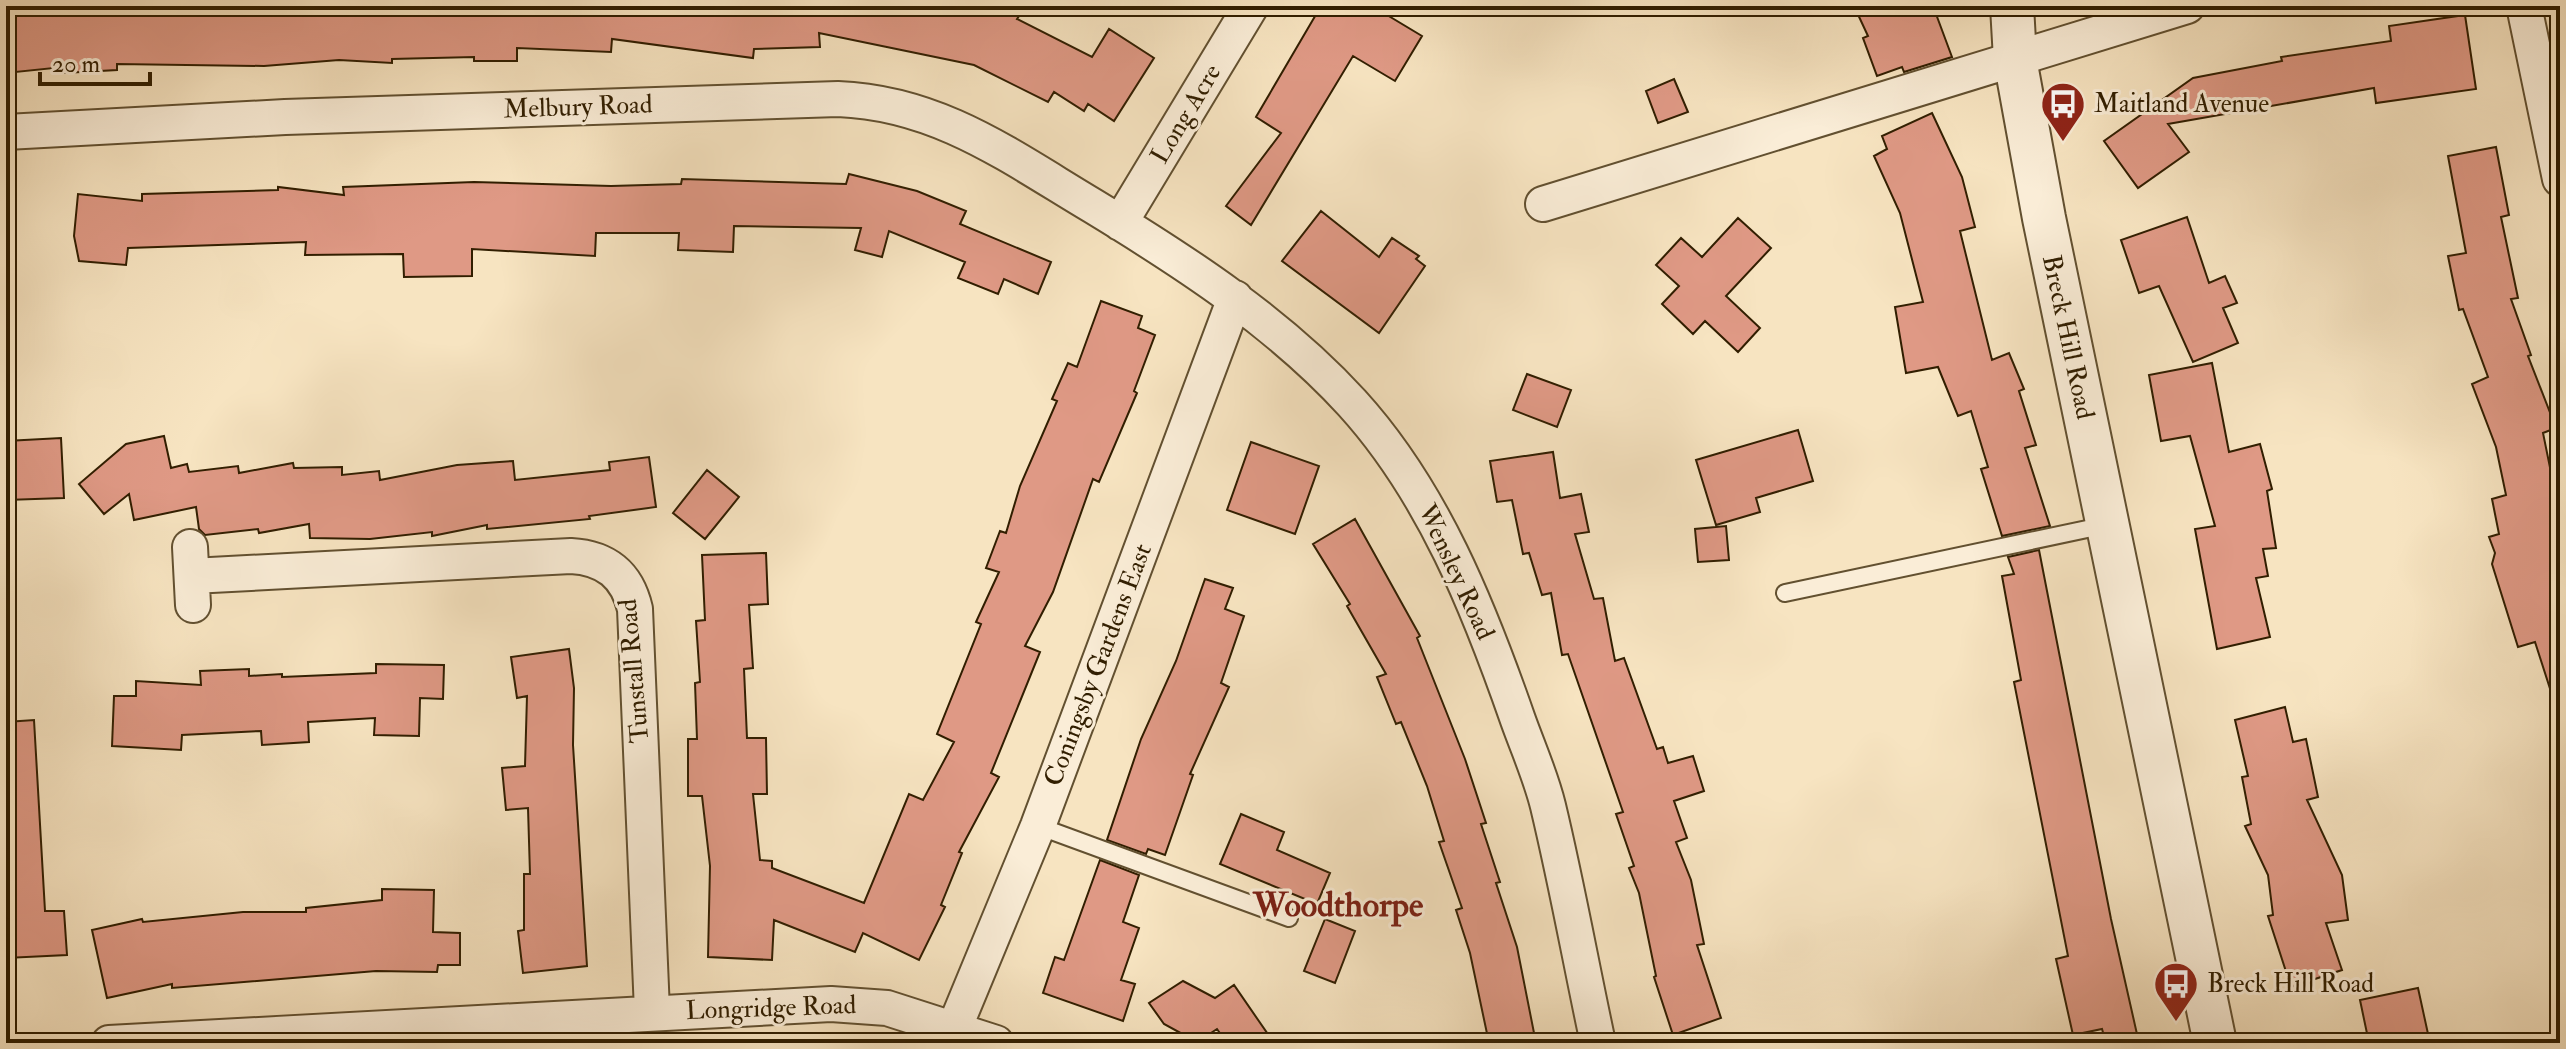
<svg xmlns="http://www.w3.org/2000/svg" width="2566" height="1049" viewBox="0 0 2566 1049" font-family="'IM FELL Double Pica',serif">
<rect width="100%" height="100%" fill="#f7e4c1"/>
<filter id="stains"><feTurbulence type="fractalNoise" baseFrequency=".0025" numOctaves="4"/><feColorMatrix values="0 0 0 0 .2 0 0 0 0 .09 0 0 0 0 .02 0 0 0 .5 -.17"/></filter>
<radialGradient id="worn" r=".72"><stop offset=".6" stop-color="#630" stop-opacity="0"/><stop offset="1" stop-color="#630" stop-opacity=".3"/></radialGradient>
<!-- building -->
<path fill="#df9985" stroke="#311e00" stroke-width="2" d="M 6,6 L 258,6 L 258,15 L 338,6 L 656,6 L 694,11 L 694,6 L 755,9 L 755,6 L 1000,6 L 1019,16 L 1017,19 L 1092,57 L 1109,29 L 1154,58 L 1114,121 L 1088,104 L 1084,111 L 1054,92 L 1048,102 L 974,65 L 819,33 L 820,47 L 754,49 L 753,58 L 612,39 L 611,52 L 517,48 L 517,61 L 474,61 L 474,57 L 392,59 L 392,63 L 339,60 L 264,66 L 117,64 L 117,70 L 64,73 L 63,67 L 6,73 Z
M 1321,6 L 1372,6 L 1422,36 L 1395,81 L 1353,56 L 1251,225 L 1226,206 L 1281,133 L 1256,117 Z
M 1854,6 L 1933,6 L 1952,57 L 1904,72 L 1902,67 L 1877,76 L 1863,38 L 1868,36 Z
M 2465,15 L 2476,89 L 2376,103 L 2374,88 L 2168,124 L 2189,152 L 2138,188 L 2104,141 L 2193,78 L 2282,61 L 2281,57 L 2391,41 L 2389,26 Z
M 1674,79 L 1688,112 L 1658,123 L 1646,91 Z
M 1932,113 L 1962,177 L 1975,227 L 1960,231 L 1992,360 L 2009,353 L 2024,389 L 2019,391 L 2036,445 L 2025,448 L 2050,526 L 2002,536 L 1981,469 L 1988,467 L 1971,411 L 1958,416 L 1938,367 L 1906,373 L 1895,307 L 1923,302 L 1900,213 L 1874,156 L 1887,149 L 1882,136 Z
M 2496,147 L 2509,215 L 2501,217 L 2518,298 L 2511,299 L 2531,355 L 2528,356 L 2556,428 L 2543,433 L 2560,517 L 2560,700 L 2554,701 L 2535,642 L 2518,647 L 2492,564 L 2495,553 L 2489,537 L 2499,534 L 2492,499 L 2506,495 L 2496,447 L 2472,384 L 2488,377 L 2463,309 L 2459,310 L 2448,256 L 2466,253 L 2448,156 Z
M 849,174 L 917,191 L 966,211 L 960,224 L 1051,262 L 1038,294 L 1004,279 L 998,294 L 958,278 L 965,262 L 889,231 L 882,257 L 855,250 L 861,228 L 734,226 L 733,252 L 678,250 L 679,233 L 596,233 L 595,256 L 472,249 L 472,276 L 404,277 L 403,254 L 305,255 L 306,242 L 128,248 L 126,265 L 79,261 L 74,236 L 78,194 L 142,201 L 142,194 L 278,190 L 278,187 L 344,195 L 343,187 L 474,182 L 611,186 L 681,184 L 682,179 L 846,184 Z
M 1321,211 L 1379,257 L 1392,238 L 1419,256 L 1416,259 L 1425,266 L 1379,333 L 1282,261 Z
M 2187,217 L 2209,283 L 2225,276 L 2237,303 L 2223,308 L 2238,343 L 2193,362 L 2159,286 L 2139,293 L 2121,240 Z
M 1738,218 L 1771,248 L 1726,296 L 1760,328 L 1738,352 L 1705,321 L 1693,334 L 1662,304 L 1679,286 L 1656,265 L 1681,238 L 1702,257 Z
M 1101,301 L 1142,316 L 1138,328 L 1155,335 L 1134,391 L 1137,393 L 1099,482 L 1093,479 L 1053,592 L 1025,646 L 1040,652 L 991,773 L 999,777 L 959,852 L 962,853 L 941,905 L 945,907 L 919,960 L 863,933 L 855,952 L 774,920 L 772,960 L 708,957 L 710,866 L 702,796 L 688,796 L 688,739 L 697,739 L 695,683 L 700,682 L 696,621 L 705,620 L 702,555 L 766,553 L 768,604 L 749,605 L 753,668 L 744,669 L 747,738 L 766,738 L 767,794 L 753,794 L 760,860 L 772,861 L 772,868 L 864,903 L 909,794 L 923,800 L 954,742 L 937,734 L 981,624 L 976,622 L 999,572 L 986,568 L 1000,531 L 1006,533 L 1020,486 L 1057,401 L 1052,399 L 1068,363 L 1077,367 Z
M 2212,363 L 2229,452 L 2260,444 L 2272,489 L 2267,491 L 2276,548 L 2263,549 L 2268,576 L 2256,578 L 2270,637 L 2217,649 L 2195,529 L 2215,526 L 2190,436 L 2161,441 L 2149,375 Z
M 1527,374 L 1571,390 L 1557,427 L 1513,410 Z
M 1798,430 L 1813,481 L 1756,498 L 1760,512 L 1716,525 L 1696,460 Z
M 164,436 L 171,468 L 187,464 L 189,472 L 238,466 L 239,473 L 293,463 L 294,468 L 342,467 L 342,475 L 379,471 L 380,480 L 457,465 L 513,461 L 515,480 L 610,470 L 609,462 L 649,457 L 656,507 L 589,516 L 590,519 L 487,529 L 487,525 L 432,536 L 432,532 L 370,539 L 310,538 L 309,524 L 259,533 L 258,529 L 205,535 L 199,529 L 196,507 L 134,520 L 129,494 L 104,514 L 79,484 L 126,444 Z
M 61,438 L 64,498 L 6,500 L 6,441 Z
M 1251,442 L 1319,466 L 1295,534 L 1227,510 Z
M 1553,452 L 1560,498 L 1581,494 L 1589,532 L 1575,534 L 1594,599 L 1603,598 L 1615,661 L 1624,658 L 1657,749 L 1663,747 L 1668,763 L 1693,756 L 1704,791 L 1674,801 L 1687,838 L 1676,842 L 1691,880 L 1704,944 L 1697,945 L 1721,1018 L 1673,1035 L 1654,977 L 1656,976 L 1639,893 L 1629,868 L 1634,866 L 1616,814 L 1623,812 L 1568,654 L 1562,655 L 1551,593 L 1542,595 L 1529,553 L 1523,554 L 1512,500 L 1497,502 L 1490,461 Z
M 707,470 L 739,497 L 705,539 L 673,513 Z
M 1355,519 L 1420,636 L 1417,638 L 1465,759 L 1486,823 L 1481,824 L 1500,882 L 1496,883 L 1517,947 L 1536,1043 L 1489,1043 L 1470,953 L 1456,910 L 1462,908 L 1439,842 L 1444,841 L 1427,786 L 1401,722 L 1396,724 L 1377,677 L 1386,674 L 1347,606 L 1350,604 L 1313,544 Z
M 1726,526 L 1729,560 L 1698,562 L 1695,529 Z
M 2039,550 L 2111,919 L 2139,1043 L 2106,1043 L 2102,1029 L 2073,1035 L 2056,959 L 2068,956 L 2014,682 L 2021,680 L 2002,576 L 2014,574 L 2008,557 Z
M 1205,579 L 1233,588 L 1225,609 L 1244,616 L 1221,683 L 1229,687 L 1190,774 L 1193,775 L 1165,855 L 1148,849 L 1146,854 L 1107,840 L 1141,739 L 1176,661 Z
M 569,649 L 574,688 L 573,745 L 587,966 L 523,973 L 518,931 L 524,930 L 524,874 L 530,874 L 528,808 L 506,810 L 502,768 L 525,766 L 527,696 L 517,698 L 511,657 Z
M 376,664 L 444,665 L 443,699 L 420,698 L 419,736 L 374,735 L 375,718 L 308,722 L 309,742 L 262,745 L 261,731 L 182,735 L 181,750 L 112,746 L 114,696 L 136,696 L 136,681 L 201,685 L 200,671 L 249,669 L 249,676 L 282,674 L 282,677 L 376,673 Z
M 2285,707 L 2293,742 L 2306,739 L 2318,797 L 2307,800 L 2342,875 L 2348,920 L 2326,923 L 2342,970 L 2291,987 L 2268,916 L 2273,915 L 2268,875 L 2245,826 L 2251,824 L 2242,777 L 2248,776 L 2235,720 Z
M 34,720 L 45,911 L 64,911 L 67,955 L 6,958 L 6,722 Z
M 1241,814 L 1284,832 L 1277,850 L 1330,873 L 1317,904 L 1220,864 Z
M 1100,860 L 1139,875 L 1123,922 L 1139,928 L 1121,980 L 1135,984 L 1123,1021 L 1043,993 L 1055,957 L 1064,960 Z
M 382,889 L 434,890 L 433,932 L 460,933 L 460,965 L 438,965 L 437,972 L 376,971 L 172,988 L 172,984 L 107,998 L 92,930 L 142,919 L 143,922 L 243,912 L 306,912 L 306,908 L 382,900 Z
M 1325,919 L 1355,931 L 1335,983 L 1304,971 Z
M 1183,981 L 1215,998 L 1234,985 L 1274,1043 L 1227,1043 L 1217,1029 L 1197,1042 L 1164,1024 L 1149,1003 Z
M 2418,988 L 2430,1043 L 2369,1043 L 2360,1000 Z"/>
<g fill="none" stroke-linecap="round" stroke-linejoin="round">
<!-- service casing -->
<g stroke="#625030" stroke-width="20">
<path id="service" d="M 1785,593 L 2106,525
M 1038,826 L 1289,918"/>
</g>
<!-- minor casing -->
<g stroke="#625030" stroke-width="38">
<path id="minor" d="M 2524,6 L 2560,179
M 6,132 L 285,117 L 838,99 C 939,103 1009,156 1093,206 C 1185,262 1279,323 1352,403 C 1433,492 1479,608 1518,720 C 1528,748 1541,777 1548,806 C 1567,885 1581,964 1598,1043
M 1543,204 L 2187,6
M 1120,223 L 1251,6
M 190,547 L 193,605
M 192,576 L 571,556 C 606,558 627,575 635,609 L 652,1011
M 954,1029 L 1038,826 L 1235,298
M 109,1043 L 831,1004 L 887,1008 L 996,1043"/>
</g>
<!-- tertiary casing -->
<g stroke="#625030" stroke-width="46">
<path id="tertiary" d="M 2012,6 L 2015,59 L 2044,218 L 2215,1043"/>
</g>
<!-- service -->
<use href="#service" stroke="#faedd7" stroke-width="16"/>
<!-- minor -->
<use href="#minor" stroke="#faedd7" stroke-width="34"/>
<!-- tertiary -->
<use href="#tertiary" stroke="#faedd7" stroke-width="42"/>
</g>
<!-- icons -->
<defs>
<g id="bus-pin" transform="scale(2.3)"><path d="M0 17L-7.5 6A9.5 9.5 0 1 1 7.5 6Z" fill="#8f2418" stroke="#faedd7"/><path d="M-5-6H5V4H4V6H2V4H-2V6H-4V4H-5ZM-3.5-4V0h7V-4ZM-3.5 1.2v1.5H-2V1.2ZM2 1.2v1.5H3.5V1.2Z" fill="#fff"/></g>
</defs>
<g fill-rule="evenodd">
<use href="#bus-pin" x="2063" y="104"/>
<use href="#bus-pin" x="2176" y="984"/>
</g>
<g text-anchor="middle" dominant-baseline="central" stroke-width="6" stroke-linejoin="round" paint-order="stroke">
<!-- poi labels -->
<g font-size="26" fill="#311e00" stroke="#faedd7" text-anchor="start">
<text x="2094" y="104">Maitland Avenue</text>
<text x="2207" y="984">Breck Hill Road</text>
</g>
<!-- street labels -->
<g font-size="26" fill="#311e00" stroke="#faedd7">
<text transform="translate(578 107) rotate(-2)">Melbury Road</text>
<text transform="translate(1186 114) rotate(-59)">Long Acre</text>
<text transform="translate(2068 337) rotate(78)">Breck Hill Road</text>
<text transform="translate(1456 572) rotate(65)">Wensley Road</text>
<text transform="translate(1098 665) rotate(-69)">Coningsby Gardens East</text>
<text transform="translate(634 671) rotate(-95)">Tunstall Road</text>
<text transform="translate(771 1008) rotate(-2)">Longridge Road</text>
</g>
<!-- district labels -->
<g font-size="34" font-weight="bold" fill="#7a1f14" stroke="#faedd7">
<text x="1338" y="905">Woodthorpe</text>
</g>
</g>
<!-- margin -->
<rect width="2566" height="1049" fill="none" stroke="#f7e4c1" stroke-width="32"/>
<rect x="8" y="8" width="2550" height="1033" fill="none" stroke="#311e00" stroke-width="4"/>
<rect x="16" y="16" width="2534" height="1017" fill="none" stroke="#311e00" stroke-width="2"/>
<!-- scale -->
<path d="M40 72v12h110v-12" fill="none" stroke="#311e00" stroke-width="4"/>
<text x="52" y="72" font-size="24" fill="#311e00" stroke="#faedd7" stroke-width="6" paint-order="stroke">20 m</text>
<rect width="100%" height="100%" filter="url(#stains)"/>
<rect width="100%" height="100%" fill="url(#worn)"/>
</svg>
